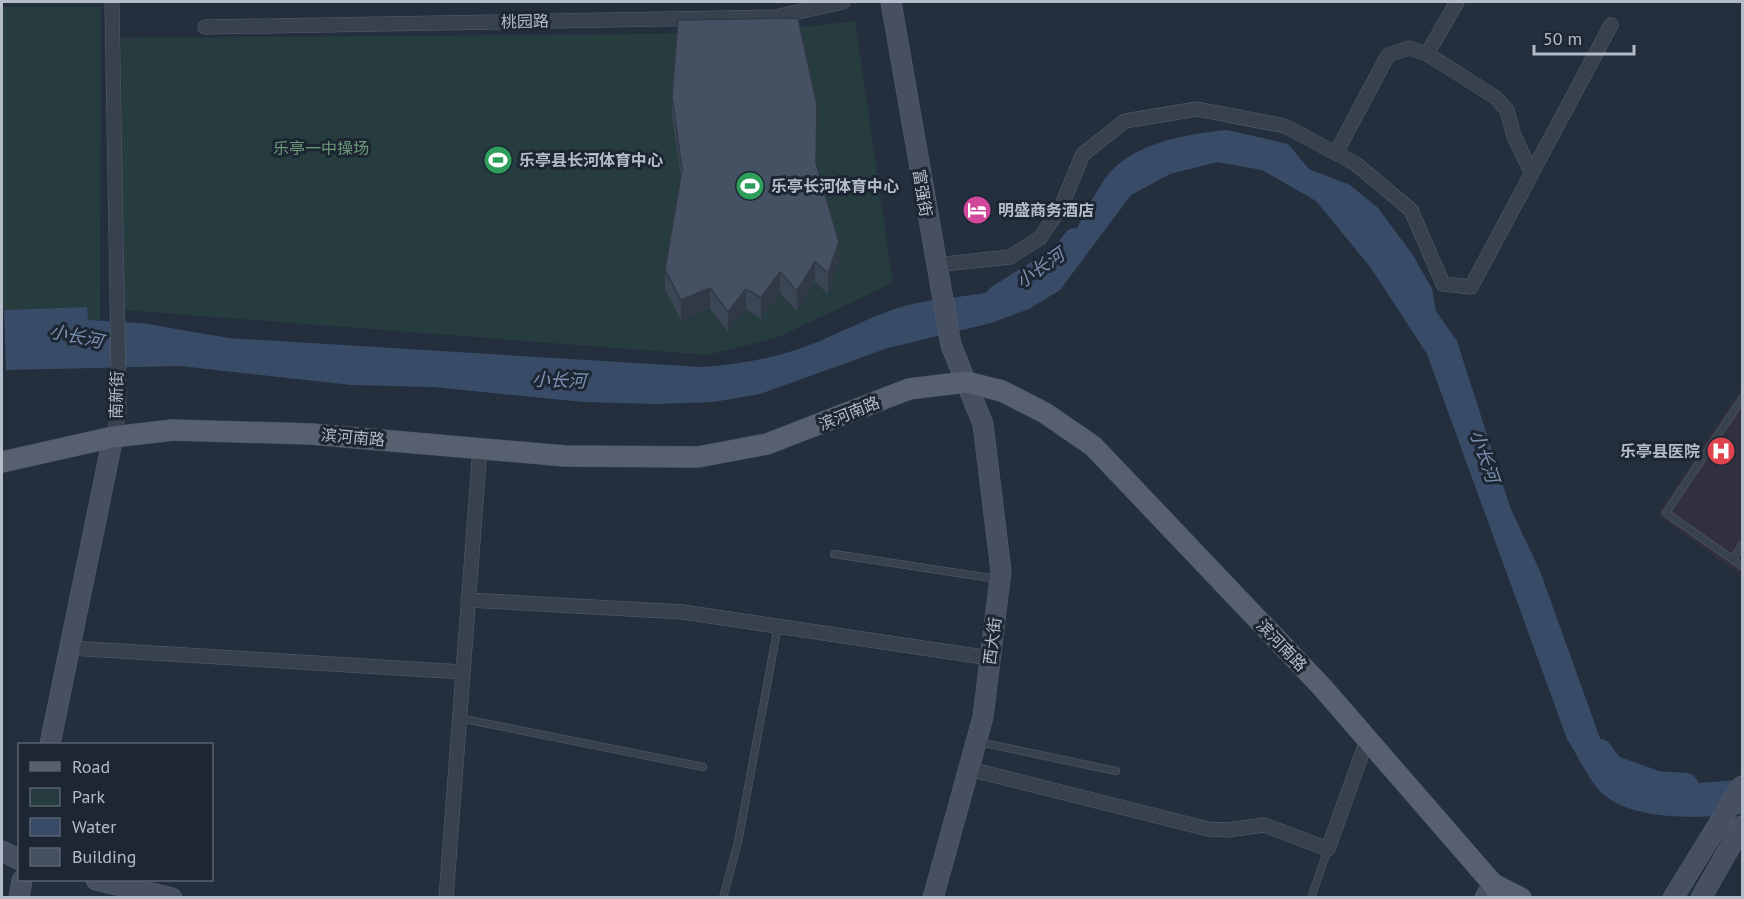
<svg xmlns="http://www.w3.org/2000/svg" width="1744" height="899" viewBox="0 0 1744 899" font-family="'PT Sans','Noto Sans SC',sans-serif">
<rect width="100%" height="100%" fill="#242f3e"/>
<!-- medical -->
<path fill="#32303f" d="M 1742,387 L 1742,576 L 1657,515 Z"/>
<!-- green -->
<path fill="#263c3f" d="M 2,7 L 101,7 L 100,320 L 87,320 L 87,307 L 2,310 Z
M 855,21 L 893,283 L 776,338 L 707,355 L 123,310 L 121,38 L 752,33 Z"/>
<!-- water -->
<path fill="#394c67" d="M 1227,130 L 1288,144 L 1309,169 L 1350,185 L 1378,208 L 1413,255 L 1432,289 L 1436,311 L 1457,341 L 1510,507 L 1540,571 L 1601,741 C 1608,753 1614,766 1626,774 C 1652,791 1711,781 1742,780 L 1742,814 C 1703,818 1635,822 1603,794 C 1590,783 1577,754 1567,739 L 1427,354 L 1371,268 L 1316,201 L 1262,170 L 1218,162 L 1170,174 L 1131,195 L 1060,290 L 1029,309 L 991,323 L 888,348 L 760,394 L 713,402 L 656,404 L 583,402 L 433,387 L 351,385 L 180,366 L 6,370 L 4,310 L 87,307 L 88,320 L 141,323 L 229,338 L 701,367 C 747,364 792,355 833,335 C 859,324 881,312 909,305 C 944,295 1002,297 1033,277 C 1074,251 1079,217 1104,180 C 1129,143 1187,134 1227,130 Z"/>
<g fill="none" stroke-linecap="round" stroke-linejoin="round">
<!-- river -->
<path stroke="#394c67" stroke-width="24" d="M 998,297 L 1062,257 L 1075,240
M 1600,751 L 1612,767 L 1657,783 L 1686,785"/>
<!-- lane casing -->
<g stroke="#565f6c" stroke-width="8">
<path id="lane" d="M 1742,399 L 1666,513 L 1742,566
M 834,554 L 997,579
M 1733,559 L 1742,545
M 459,718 L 703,767
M 979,742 L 1116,771
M 723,898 L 738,842 L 778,626
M 1311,898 L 1328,849"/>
</g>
<!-- street casing -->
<g stroke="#565f6c" stroke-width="15">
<path id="street" d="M 112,2 L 119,411 L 113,437
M 205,27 L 775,17 L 843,2
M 1427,54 L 1457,2
M 1336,153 L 1388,55 L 1409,48 L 1427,54 L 1495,97 L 1507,110 L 1514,136 L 1531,172
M 935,265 L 1010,257 L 1040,238 L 1061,207 L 1083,154 L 1125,121 L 1197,109 L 1285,126 L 1356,164 L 1411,210 L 1443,284 L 1471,287 L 1611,25
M 468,600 L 683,612 L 990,658
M 70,648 L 463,672
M 969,769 L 1208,829 L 1228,830 L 1264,825 L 1328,849 L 1367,740
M 446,898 L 480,448"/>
</g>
<!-- secondary casing -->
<g stroke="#565f6c" stroke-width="21">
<path id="secondary" d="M 891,2 L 951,345 L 983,424 L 1001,571 L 983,717 L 933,898
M 50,744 L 113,437
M 2,851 L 20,860
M 96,880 L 172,898
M 19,898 L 22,880
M 1485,898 L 1493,884
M 1673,898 L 1742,786
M 1701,898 L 1742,826"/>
</g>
<!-- primary casing -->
<g stroke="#414a57" stroke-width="22">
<path id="primary" d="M 2,462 L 113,437 L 173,430 L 311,434 L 565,456 L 698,457 L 767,444 L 909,389 L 966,382 L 1002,391 L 1045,413 L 1093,446 L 1322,687 L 1493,884 L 1501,898
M 1493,884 L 1521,898"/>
</g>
<!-- lane -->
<use href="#lane" stroke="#38414e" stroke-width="7"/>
<!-- street -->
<use href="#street" stroke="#38414e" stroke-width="14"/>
<!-- secondary -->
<use href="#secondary" stroke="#465061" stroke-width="20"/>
<!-- primary -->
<use href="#primary" stroke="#56606e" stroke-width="21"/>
</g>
<!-- wall -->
<path fill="#3b4654" d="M 672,96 L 817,164 L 839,262 L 828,294 L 815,282 L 797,311 L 780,293 L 761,319 L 746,309 L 728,332 L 710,309 L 681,320 L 665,290 L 665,270 L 681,178 L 672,116 Z"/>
<!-- shaded-wall -->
<path fill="#303945" d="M 839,242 L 839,262 L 828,294 L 828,273 Z
M 815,262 L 815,282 L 797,311 L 797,291 Z
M 780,272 L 780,293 L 761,319 L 761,298 Z
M 710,288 L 710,309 L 681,320 L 681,300 Z
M 746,289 L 746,309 L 728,332 L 728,312 Z"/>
<!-- building -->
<path fill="#455162" stroke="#303945" stroke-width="1.5" d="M 798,18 L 817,105 L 816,163 L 839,242 L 828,273 L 815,262 L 797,291 L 780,272 L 761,298 L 746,289 L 728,312 L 710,288 L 681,300 L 665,270 L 682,169 L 672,96 L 678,20 Z"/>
<!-- icons -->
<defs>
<g id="stadium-disc" transform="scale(1.5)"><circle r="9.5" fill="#2e9e5b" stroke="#1d2633"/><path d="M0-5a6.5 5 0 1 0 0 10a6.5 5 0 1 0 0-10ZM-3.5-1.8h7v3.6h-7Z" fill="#fff"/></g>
<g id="hotel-disc" transform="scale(1.5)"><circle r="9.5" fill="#d1479c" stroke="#1d2633"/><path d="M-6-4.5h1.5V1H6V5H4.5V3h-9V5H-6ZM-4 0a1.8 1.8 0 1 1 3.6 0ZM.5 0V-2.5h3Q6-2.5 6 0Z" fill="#fff"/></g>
<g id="hospital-disc" transform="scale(1.5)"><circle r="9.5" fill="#e0444e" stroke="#1d2633"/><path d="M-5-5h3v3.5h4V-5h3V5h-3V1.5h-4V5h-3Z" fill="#fff"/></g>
</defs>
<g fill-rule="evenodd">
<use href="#stadium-disc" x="498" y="160"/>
<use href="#stadium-disc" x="750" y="186"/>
<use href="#hotel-disc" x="977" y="210"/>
<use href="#hospital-disc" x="1721" y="451"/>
</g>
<g text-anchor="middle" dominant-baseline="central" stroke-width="6" stroke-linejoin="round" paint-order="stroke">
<!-- street labels -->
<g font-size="16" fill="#b4bcc9" stroke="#1d2633">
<text transform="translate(525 21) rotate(-1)">桃园路</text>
<text transform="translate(923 193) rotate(81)">富强街</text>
<text transform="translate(116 395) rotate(-89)">南新街</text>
<text transform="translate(849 413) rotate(-22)">滨河南路</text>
<text transform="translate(353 437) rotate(5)">滨河南路</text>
<text transform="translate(992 641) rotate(-83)">西大街</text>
<text transform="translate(1282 645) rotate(46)">滨河南路</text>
</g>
<!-- park labels -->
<g font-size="16" fill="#6b9a76" stroke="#1d2633">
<text x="321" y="148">乐亭一中操场</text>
</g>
<!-- poi labels -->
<g font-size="16" font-weight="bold" fill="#b4bcc9" stroke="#1d2633" text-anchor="start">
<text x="519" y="160">乐亭县长河体育中心</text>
<text x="771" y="186">乐亭长河体育中心</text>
<text x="998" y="210">明盛商务酒店</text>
<text x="1700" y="451" text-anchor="end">乐亭县医院</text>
</g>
<!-- water labels -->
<g font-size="18" font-style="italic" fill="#7c92b1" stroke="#1d2633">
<text transform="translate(1040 268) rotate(-35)">小长河</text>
<text transform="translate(76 336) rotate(12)">小长河</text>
<text transform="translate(559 380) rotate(2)">小长河</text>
<text transform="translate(1485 456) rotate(71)">小长河</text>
</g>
</g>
<!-- border -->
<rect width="1744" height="899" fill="none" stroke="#b4bcc9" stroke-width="6"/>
<!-- legend -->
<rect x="18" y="743" width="195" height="138" fill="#1d2633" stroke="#59626f" stroke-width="1.5"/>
<rect x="30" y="762" width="30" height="9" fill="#56606e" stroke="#59626f" stroke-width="1.5"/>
<text x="72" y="773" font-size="18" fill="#b4bcc9">Road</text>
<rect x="30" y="788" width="30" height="18" fill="#263c3f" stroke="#59626f" stroke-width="1.5"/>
<text x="72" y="803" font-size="18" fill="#b4bcc9">Park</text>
<rect x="30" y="818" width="30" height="18" fill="#394c67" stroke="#59626f" stroke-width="1.5"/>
<text x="72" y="833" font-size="18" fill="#b4bcc9">Water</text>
<rect x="30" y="848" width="30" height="18" fill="#455162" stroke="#59626f" stroke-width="1.5"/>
<text x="72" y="863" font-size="18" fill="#b4bcc9">Building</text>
<!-- scale -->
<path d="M1534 45v9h100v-9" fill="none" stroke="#b4bcc9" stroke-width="3"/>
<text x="1543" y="45" font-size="18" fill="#b4bcc9" stroke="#1d2633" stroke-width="4.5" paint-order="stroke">50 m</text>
</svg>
